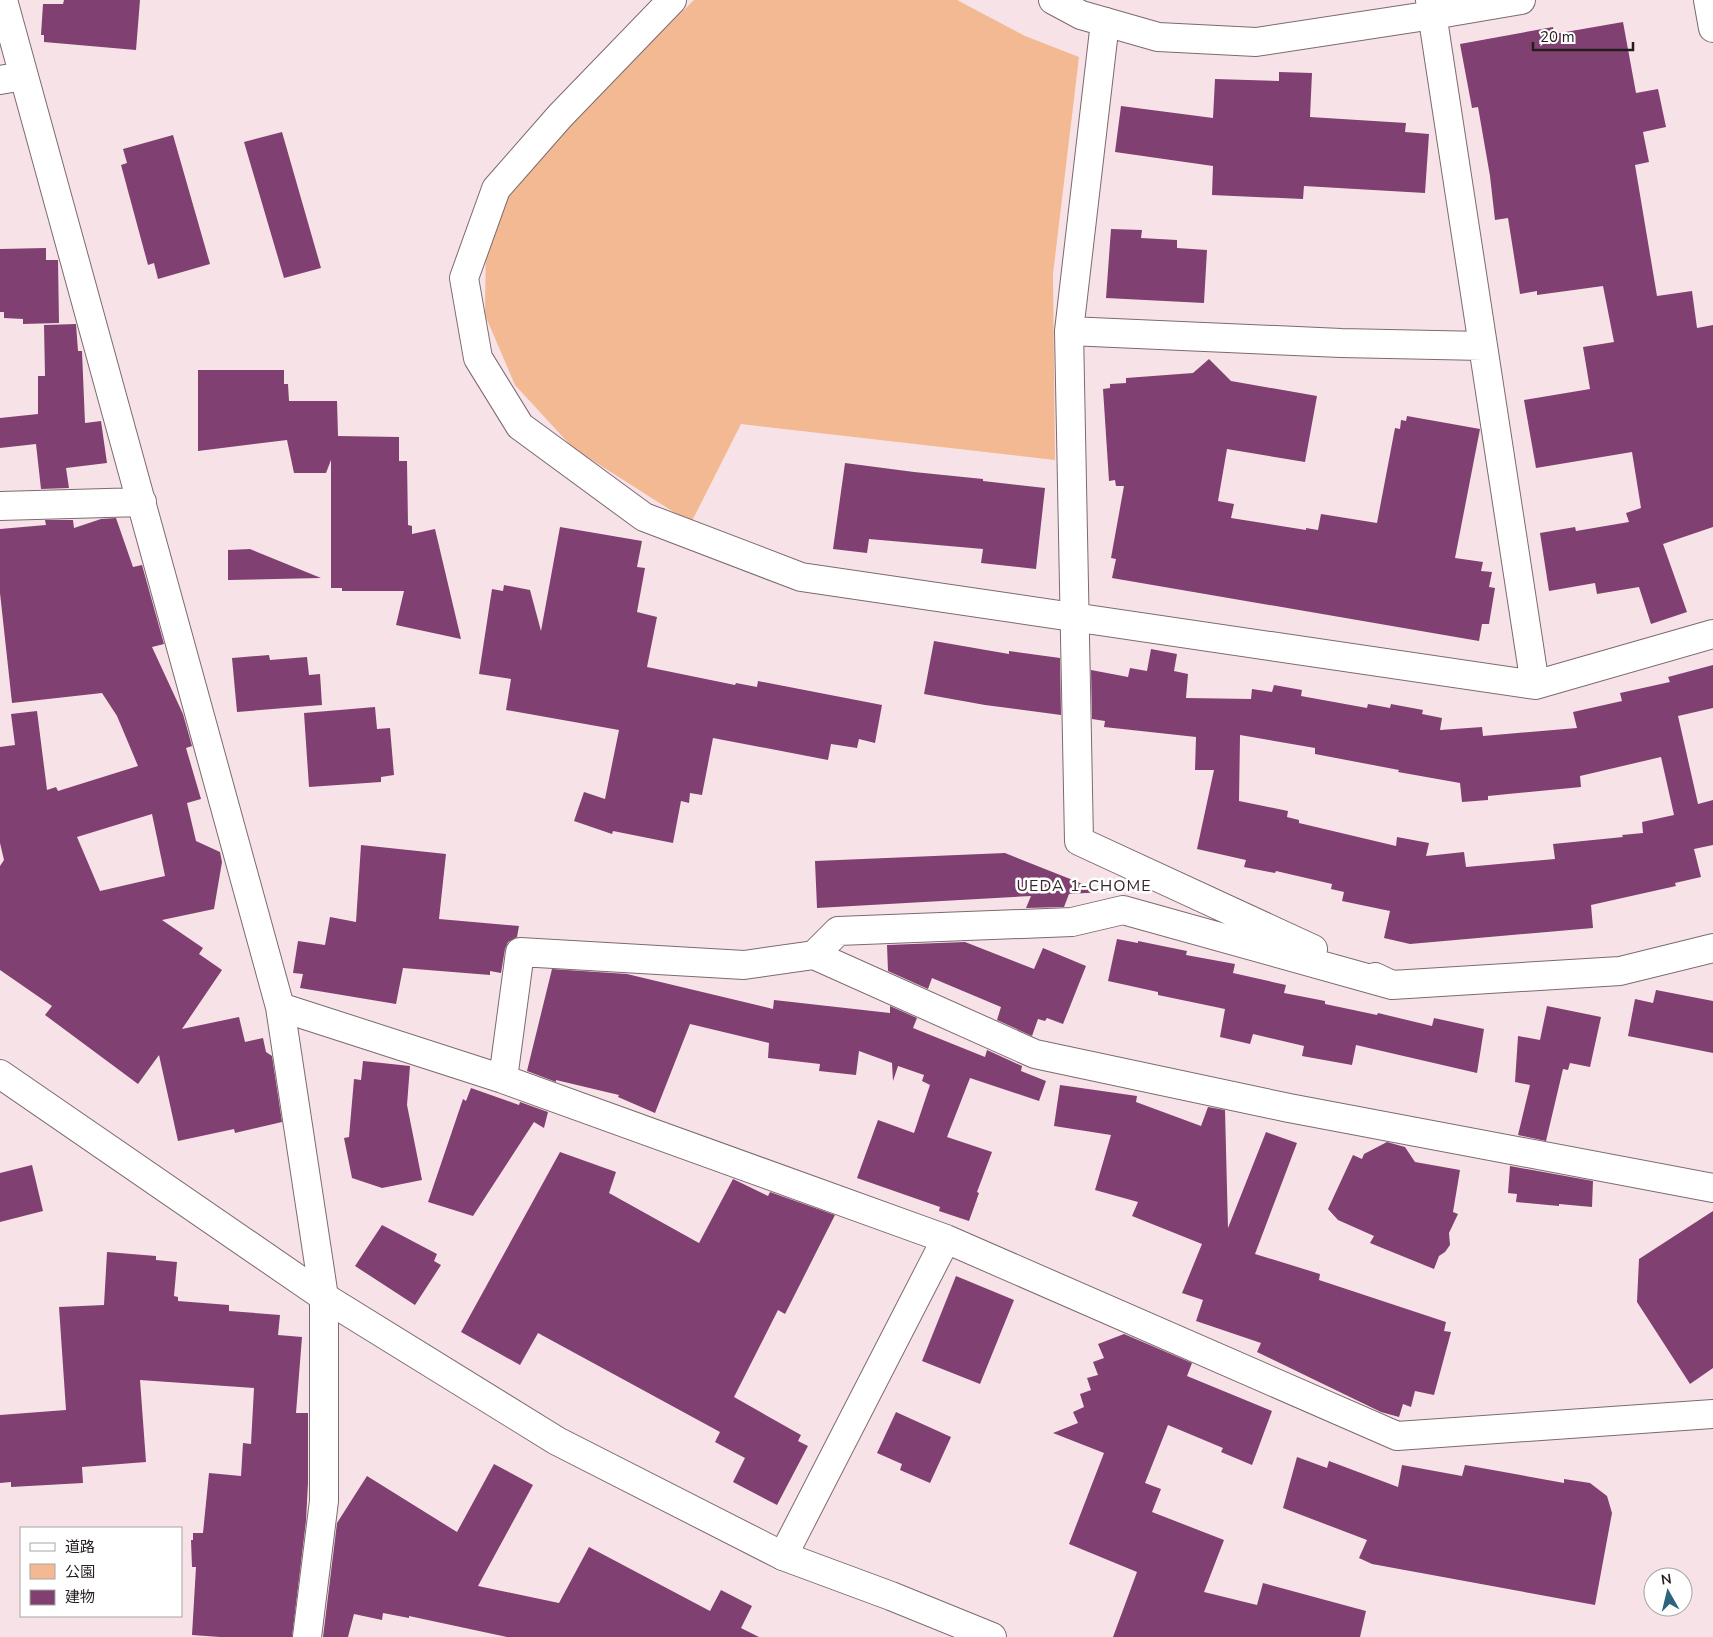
<svg xmlns="http://www.w3.org/2000/svg" width="1713" height="1637" viewBox="0 0 1713 1637" font-family="'Nunito Sans','Noto Sans JP',sans-serif">
<rect width="100%" height="100%" fill="#f7e3e7"/>
<!-- green -->
<path fill="#f3b992" d="M 694,0 L 957,0 L 1025,36 L 1079,57 L 1053,274 L 1055,460 L 741,424 L 691,523 L 573,448 L 515,385 L 485,315 L 486,238 L 519,170 Z"/>
<!-- building -->
<path fill="#804071" fill-rule="evenodd" d="M 64,0 L 140,0 L 136,50 L 44,42 L 44,35 L 41,35 L 43,4 L 63,4 Z
M 1623,22 L 1636,93 L 1658,89 L 1666,127 L 1643,132 L 1649,162 L 1635,165 L 1657,296 L 1692,291 L 1697,328 L 1713,325 L 1713,527 L 1663,544 L 1687,612 L 1651,624 L 1639,587 L 1597,594 L 1595,583 L 1549,591 L 1540,533 L 1575,527 L 1576,531 L 1629,522 L 1626,513 L 1641,508 L 1632,452 L 1536,468 L 1524,400 L 1590,389 L 1583,347 L 1614,342 L 1603,286 L 1537,295 L 1537,291 L 1520,294 L 1508,218 L 1495,220 L 1490,176 L 1478,107 L 1472,108 L 1460,44 L 1553,27 L 1554,34 Z
M 1279,72 L 1312,73 L 1310,117 L 1406,123 L 1405,132 L 1429,134 L 1425,193 L 1304,186 L 1303,199 L 1212,195 L 1213,166 L 1115,152 L 1121,106 L 1213,118 L 1215,79 L 1279,81 Z
M 282,132 L 321,268 L 284,278 L 244,142 Z
M 173,135 L 210,264 L 158,279 L 154,263 L 148,265 L 121,165 L 127,163 L 123,149 Z
M 1111,229 L 1142,230 L 1141,238 L 1177,240 L 1177,248 L 1207,250 L 1204,303 L 1106,298 Z
M 46,248 L 46,260 L 58,260 L 59,323 L 23,324 L 23,319 L 4,318 L 4,312 L 0,312 L 0,249 Z
M 76,324 L 78,351 L 82,351 L 85,423 L 101,421 L 107,463 L 66,468 L 69,488 L 41,489 L 36,444 L 0,448 L 0,418 L 38,414 L 38,376 L 45,376 L 44,325 Z
M 1209,359 L 1231,381 L 1317,396 L 1305,462 L 1227,449 L 1218,501 L 1234,504 L 1231,518 L 1306,530 L 1306,528 L 1318,530 L 1321,514 L 1377,523 L 1395,428 L 1400,429 L 1401,420 L 1406,421 L 1407,416 L 1480,429 L 1455,558 L 1483,562 L 1481,571 L 1492,572 L 1489,587 L 1495,588 L 1489,624 L 1482,624 L 1479,641 L 1112,578 L 1116,559 L 1111,558 L 1124,486 L 1116,486 L 1115,480 L 1109,481 L 1103,389 L 1110,388 L 1110,384 L 1126,383 L 1126,378 L 1193,373 Z
M 198,370 L 284,370 L 284,384 L 288,384 L 289,401 L 337,401 L 338,436 L 399,437 L 399,461 L 407,461 L 408,525 L 412,526 L 412,534 L 435,529 L 461,639 L 396,625 L 404,591 L 342,591 L 342,588 L 331,588 L 331,460 L 326,473 L 294,473 L 287,440 L 198,451 Z
M 845,463 L 914,472 L 983,479 L 983,481 L 1045,488 L 1036,569 L 981,563 L 983,549 L 869,539 L 867,553 L 833,549 Z
M 116,518 L 133,567 L 142,565 L 164,644 L 152,647 L 183,714 L 192,746 L 186,748 L 201,799 L 187,803 L 196,841 L 220,852 L 222,862 L 214,909 L 162,920 L 203,948 L 199,954 L 222,970 L 182,1029 L 239,1017 L 245,1042 L 263,1038 L 266,1052 L 272,1056 L 282,1122 L 235,1133 L 234,1129 L 178,1141 L 159,1055 L 138,1084 L 45,1015 L 52,1006 L 0,970 L 0,866 L 4,860 L 0,843 L 0,747 L 15,745 L 11,714 L 37,711 L 47,790 L 56,787 L 58,791 L 138,766 L 117,716 L 102,693 L 12,703 L 0,593 L 0,529 L 46,525 L 45,520 L 73,520 L 74,528 L 101,519 ZM 152,814 L 165,876 L 100,891 L 77,837 Z
M 560,527 L 642,541 L 637,567 L 645,568 L 637,612 L 657,617 L 647,667 L 735,685 L 736,683 L 757,687 L 758,681 L 882,705 L 875,743 L 859,739 L 857,748 L 831,744 L 828,760 L 713,738 L 702,795 L 690,793 L 689,803 L 681,801 L 673,843 L 613,831 L 612,834 L 574,821 L 584,792 L 605,799 L 619,730 L 506,710 L 511,679 L 479,674 L 492,589 L 503,591 L 504,585 L 530,590 L 541,631 Z
M 250,549 L 321,578 L 228,580 L 228,550 Z
M 934,641 L 1009,654 L 1009,651 L 1060,658 L 1061,715 L 985,705 L 924,694 Z
M 1151,649 L 1177,654 L 1174,671 L 1188,674 L 1186,698 L 1251,699 L 1252,689 L 1272,692 L 1274,685 L 1302,690 L 1301,696 L 1367,708 L 1368,704 L 1390,708 L 1391,704 L 1423,710 L 1422,714 L 1442,718 L 1440,730 L 1482,727 L 1483,736 L 1577,728 L 1573,712 L 1622,701 L 1620,693 L 1670,682 L 1668,677 L 1713,665 L 1713,708 L 1678,716 L 1698,804 L 1713,800 L 1713,845 L 1694,849 L 1701,877 L 1675,883 L 1676,886 L 1591,905 L 1593,928 L 1410,944 L 1384,938 L 1390,911 L 1342,901 L 1344,892 L 1331,889 L 1332,884 L 1276,871 L 1275,873 L 1244,867 L 1246,860 L 1197,849 L 1214,770 L 1195,770 L 1196,737 L 1104,727 L 1105,721 L 1092,719 L 1091,670 L 1128,677 L 1130,668 L 1147,671 ZM 1240,735 L 1315,748 L 1315,754 L 1399,770 L 1398,772 L 1460,783 L 1462,802 L 1488,800 L 1488,796 L 1581,787 L 1580,776 L 1661,757 L 1674,815 L 1642,822 L 1643,833 L 1622,835 L 1623,837 L 1553,844 L 1555,859 L 1466,867 L 1464,852 L 1426,856 L 1429,843 L 1397,837 L 1396,846 L 1299,823 L 1299,820 L 1287,817 L 1288,811 L 1239,801 Z
M 269,655 L 270,660 L 307,657 L 309,675 L 320,674 L 322,705 L 237,712 L 232,658 Z
M 375,707 L 377,729 L 390,728 L 394,775 L 381,777 L 381,782 L 309,787 L 304,713 Z
M 361,845 L 446,854 L 439,919 L 519,926 L 517,937 L 508,942 L 505,949 L 501,973 L 490,971 L 490,975 L 403,968 L 396,1004 L 300,988 L 303,974 L 293,973 L 298,941 L 325,945 L 330,917 L 356,922 Z
M 1005,853 L 1103,892 L 1069,894 L 1064,907 L 1026,908 L 1031,896 L 817,908 L 815,861 Z
M 1117,939 L 1138,943 L 1138,941 L 1187,951 L 1186,955 L 1235,964 L 1233,973 L 1286,985 L 1284,993 L 1325,1001 L 1325,1004 L 1377,1015 L 1378,1013 L 1432,1026 L 1434,1018 L 1484,1029 L 1477,1073 L 1356,1045 L 1352,1065 L 1302,1056 L 1304,1046 L 1253,1034 L 1250,1044 L 1220,1037 L 1225,1009 L 1158,995 L 1158,992 L 1108,981 Z
M 965,942 L 1034,969 L 1043,948 L 1086,966 L 1063,1024 L 1047,1018 L 1045,1021 L 1038,1019 L 1032,1036 L 997,1020 L 1001,1007 L 932,978 L 928,989 L 888,971 L 887,945 Z
M 552,969 L 627,974 L 773,1009 L 774,1000 L 890,1013 L 890,1006 L 917,1018 L 913,1028 L 985,1057 L 987,1050 L 1022,1066 L 1021,1071 L 1046,1081 L 1039,1101 L 970,1078 L 947,1137 L 992,1152 L 977,1192 L 979,1193 L 969,1221 L 939,1211 L 940,1207 L 857,1178 L 878,1120 L 914,1133 L 930,1085 L 922,1081 L 924,1075 L 898,1066 L 893,1081 L 892,1063 L 859,1051 L 856,1075 L 819,1071 L 820,1064 L 768,1058 L 769,1043 L 690,1024 L 655,1113 L 618,1097 L 619,1095 L 556,1080 L 556,1082 L 527,1071 Z
M 1656,990 L 1713,1001 L 1713,1053 L 1628,1036 L 1635,999 L 1653,1003 Z
M 1547,1006 L 1601,1017 L 1590,1067 L 1570,1063 L 1568,1070 L 1563,1069 L 1546,1141 L 1518,1135 L 1530,1085 L 1515,1082 L 1518,1036 L 1540,1040 Z
M 363,1061 L 410,1066 L 407,1105 L 422,1180 L 382,1188 L 352,1178 L 344,1138 L 349,1137 L 354,1079 L 361,1080 Z
M 1060,1085 L 1137,1096 L 1136,1102 L 1201,1126 L 1208,1107 L 1225,1110 L 1228,1228 L 1266,1132 L 1297,1143 L 1255,1254 L 1320,1274 L 1319,1280 L 1446,1322 L 1444,1331 L 1451,1332 L 1434,1395 L 1415,1391 L 1411,1407 L 1403,1404 L 1399,1417 L 1381,1412 L 1257,1352 L 1261,1343 L 1196,1321 L 1203,1300 L 1182,1293 L 1202,1244 L 1132,1216 L 1138,1202 L 1095,1190 L 1111,1135 L 1054,1126 Z
M 471,1088 L 519,1105 L 520,1102 L 548,1112 L 544,1128 L 534,1122 L 473,1216 L 428,1202 L 463,1099 L 466,1101 Z
M 1387,1142 L 1405,1147 L 1415,1162 L 1460,1170 L 1453,1212 L 1458,1214 L 1449,1233 L 1450,1245 L 1445,1252 L 1439,1256 L 1434,1269 L 1370,1243 L 1374,1236 L 1338,1220 L 1328,1209 L 1353,1155 L 1362,1159 L 1364,1154 Z
M 560,1152 L 616,1172 L 609,1193 L 699,1243 L 733,1179 L 768,1196 L 770,1192 L 835,1215 L 785,1314 L 778,1310 L 734,1397 L 801,1435 L 798,1441 L 808,1446 L 777,1505 L 733,1482 L 745,1458 L 715,1442 L 720,1432 L 538,1333 L 520,1365 L 461,1332 Z
M 32,1165 L 43,1211 L 0,1222 L 0,1173 Z
M 1510,1166 L 1593,1181 L 1592,1207 L 1559,1204 L 1559,1206 L 1516,1202 L 1517,1194 L 1508,1193 Z
M 1713,1211 L 1713,1368 L 1690,1384 L 1637,1302 L 1639,1259 Z
M 382,1225 L 437,1254 L 434,1261 L 441,1265 L 415,1305 L 355,1266 Z
M 107,1252 L 156,1256 L 156,1260 L 177,1262 L 174,1296 L 178,1297 L 178,1301 L 229,1305 L 229,1311 L 280,1315 L 278,1335 L 302,1337 L 296,1413 L 308,1413 L 308,1483 L 306,1521 L 292,1637 L 220,1637 L 192,1635 L 196,1567 L 192,1567 L 191,1540 L 193,1540 L 193,1533 L 203,1533 L 209,1473 L 241,1476 L 243,1443 L 251,1444 L 254,1388 L 140,1380 L 146,1462 L 82,1467 L 83,1483 L 11,1487 L 11,1482 L 0,1483 L 0,1415 L 66,1410 L 59,1307 L 104,1305 Z
M 956,1276 L 1014,1300 L 980,1384 L 922,1361 Z
M 1124,1334 L 1192,1363 L 1187,1376 L 1272,1411 L 1252,1465 L 1221,1452 L 1223,1448 L 1168,1425 L 1145,1483 L 1161,1489 L 1152,1512 L 1224,1540 L 1204,1592 L 1257,1605 L 1263,1583 L 1366,1611 L 1360,1637 L 1113,1637 L 1137,1572 L 1069,1544 L 1104,1453 L 1053,1433 L 1078,1423 L 1073,1412 L 1084,1407 L 1080,1394 L 1091,1390 L 1087,1378 L 1098,1375 L 1093,1362 L 1104,1358 L 1098,1344 Z
M 896,1412 L 951,1437 L 930,1483 L 900,1470 L 902,1464 L 877,1453 Z
M 1297,1457 L 1327,1468 L 1329,1461 L 1398,1487 L 1402,1465 L 1462,1476 L 1465,1465 L 1564,1483 L 1564,1479 L 1590,1483 L 1607,1496 L 1612,1513 L 1595,1605 L 1372,1564 L 1359,1558 L 1367,1540 L 1283,1508 Z
M 494,1464 L 533,1485 L 478,1586 L 559,1603 L 589,1547 L 710,1611 L 721,1590 L 752,1606 L 741,1628 L 759,1637 L 507,1637 L 409,1616 L 409,1618 L 383,1613 L 382,1620 L 354,1614 L 348,1637 L 323,1637 L 337,1523 L 367,1476 L 457,1532 Z"/>
<g fill="none" stroke-linecap="round" stroke-linejoin="round">
<!-- minor casing -->
<g stroke="#7c6a6e" stroke-width="30">
<path id="minor" d="M 3,0 L 280,1007 L 324,1297 L 324,1501 L 307,1637
M 672,0 L 560,116 L 496,189 L 464,278 L 478,358 L 520,426 L 644,517 L 801,577 L 1535,685 L 1713,634
M 1430,0 L 1535,685
M 1105,22 L 1069,331 L 1079,841 L 1313,949
M 0,80 L 23,76
M 1069,331 L 1341,343 L 1483,346
M 0,506 L 142,502
M 1375,977 L 1392,985 L 1620,971 L 1713,948
M 1392,985 L 1123,910 L 1072,922 L 838,931 L 814,955 L 1035,1054 L 1289,1108 L 1713,1188
M 280,1007 L 503,1079 L 946,1239 L 1397,1436 L 1713,1414
M 503,1079 L 520,952 L 744,965 L 814,955
M 783,1556 L 946,1239"/>
</g>
<!-- tertiary casing -->
<g stroke="#7c6a6e" stroke-width="30">
<path id="tertiary" d="M 1053,0 L 1081,15 L 1158,37 L 1256,42 L 1433,15 L 1521,0
M 1708,0 L 1713,28
M 0,1074 L 324,1297 L 557,1441 L 783,1556 L 891,1596 L 992,1637"/>
</g>
<!-- minor -->
<use href="#minor" stroke="#fff" stroke-width="28"/>
<!-- tertiary -->
<use href="#tertiary" stroke="#fff" stroke-width="28"/>
</g>
<g text-anchor="middle" dominant-baseline="central" stroke-width="5" stroke-linejoin="round" paint-order="stroke">
<!-- neighbourhood labels -->
<g font-size="16" letter-spacing="1" fill="#36272b" stroke="#fff">
<text x="1084" y="886">UEDA 1-CHOME</text>
</g>
</g>
<!-- legend -->
<rect x="20" y="1527" width="162" height="90" fill="#ffffff" stroke="#a7a5a5"/>
<rect x="30" y="1543" width="25" height="8" fill="#ffffff" stroke="#a7a5a5"/>
<text x="65" y="1552" font-size="15" fill="#241d1e">道路</text>
<rect x="30" y="1564" width="25" height="15" fill="#f3b992" stroke="#a7a5a5"/>
<text x="65" y="1577" font-size="15" fill="#241d1e">公園</text>
<rect x="30" y="1590" width="25" height="15" fill="#804071" stroke="#a7a5a5"/>
<text x="65" y="1602" font-size="15" fill="#241d1e">建物</text>
<!-- north arrow -->
<g transform="translate(1668 1592) rotate(352)"><circle r="24" fill="#ffffff" stroke="#a7a5a5"/>
<path d="M0-4L9 19L0 12L-9 19Z" fill="#2c637d"/>
<text y="-8" font-size="14" font-weight="bold" text-anchor="middle" fill="#241d1e">N</text>
</g>
<!-- scale -->
<path d="M1533 42v8h100v-8" fill="none" stroke="#241d1e" stroke-width="2.5"/>
<text x="1540" y="42" font-size="15" fill="#241d1e" stroke="#ffffff" stroke-width="4" paint-order="stroke">20 m</text>
</svg>
